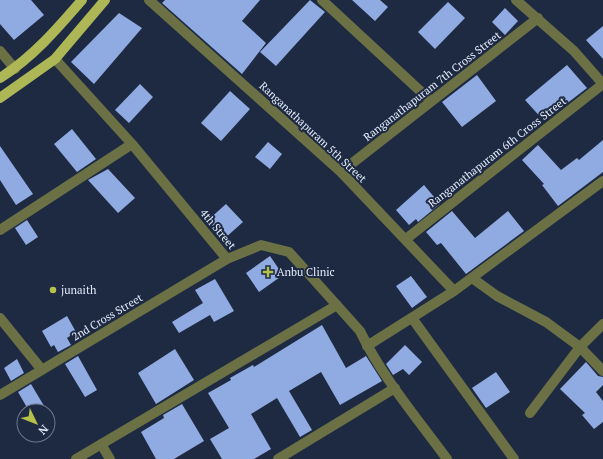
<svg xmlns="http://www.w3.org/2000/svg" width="603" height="459" viewBox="0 0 603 459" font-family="'PT Serif',serif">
<rect width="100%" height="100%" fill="#1e2a42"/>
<!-- building -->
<path fill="#8fabe2" d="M 0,0 L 31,0 L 44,15 L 14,40 L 0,24 Z
M 165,0 L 260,0 L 242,21 L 266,43 L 242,74 L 162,3 Z
M 310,0 L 325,12 L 276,66 L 260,52 Z
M 352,0 L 380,0 L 388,7 L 375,21 Z
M 448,2 L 465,18 L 435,49 L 418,32 Z
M 505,8 L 518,21 L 505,35 L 492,22 Z
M 119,13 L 142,28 L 94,84 L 71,62 Z
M 603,26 L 603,59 L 586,40 Z
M 567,65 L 587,88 L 544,121 L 525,100 Z
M 477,75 L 496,101 L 462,127 L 442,102 Z
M 140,84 L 153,97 L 129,123 L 115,110 Z
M 230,91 L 250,109 L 221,141 L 201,123 Z
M 72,129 L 96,159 L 77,172 L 54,144 Z
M 603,140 L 603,172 L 558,206 L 542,185 L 544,184 L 522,160 L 538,145 L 561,170 L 577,158 L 579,160 Z
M 268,142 L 282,154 L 270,169 L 255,157 Z
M 0,146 L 33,194 L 16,205 L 0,180 Z
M 108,169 L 135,198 L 118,213 L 88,180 Z
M 424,185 L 440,204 L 418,222 L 416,219 L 409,225 L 396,210 Z
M 226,204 L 243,222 L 224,239 L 207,221 Z
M 452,211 L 475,238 L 508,211 L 524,231 L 466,274 L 441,243 L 437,245 L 426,232 Z
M 27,220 L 38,237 L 26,245 L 15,228 Z
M 270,256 L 283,275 L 259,292 L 246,273 Z
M 411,276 L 427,297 L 412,308 L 396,286 Z
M 215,279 L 234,311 L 214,322 L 210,315 L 179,333 L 172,322 L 203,303 L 195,290 Z
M 67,316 L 76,332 L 67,338 L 71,345 L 58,352 L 54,345 L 51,347 L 42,331 Z
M 322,325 L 346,368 L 366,356 L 382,381 L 340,405 L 321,372 L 289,391 L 312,430 L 300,437 L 277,398 L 251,414 L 271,449 L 254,459 L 222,459 L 210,439 L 229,428 L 208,393 L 231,380 L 230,378 L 253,365 L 254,367 Z
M 405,345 L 422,362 L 409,375 L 403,369 L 393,375 L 386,364 Z
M 175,349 L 194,380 L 156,404 L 138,373 Z
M 78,356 L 97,390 L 85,397 L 65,364 Z
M 17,359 L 24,373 L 11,381 L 4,368 Z
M 586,362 L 598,376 L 603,377 L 603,385 L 596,392 L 603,401 L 603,422 L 594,429 L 582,415 L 585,413 L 560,389 Z
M 496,372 L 510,392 L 486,408 L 472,388 Z
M 31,384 L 47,411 L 29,411 L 18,392 Z
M 182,404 L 204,441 L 174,459 L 156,459 L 141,432 L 164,418 L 163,415 Z"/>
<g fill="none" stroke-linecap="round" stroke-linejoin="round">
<!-- minor -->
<path stroke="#6b7144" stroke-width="10" d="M 149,0 L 341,172 L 454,291
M 322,0 L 431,101
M 516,0 L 574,51 L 603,84
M 0,51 L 15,69
M 55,59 L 132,144 L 227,259 L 261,245 L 289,252 L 360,331 C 382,377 417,418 447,459
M 341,172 L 538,18
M 0,230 L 132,144
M 406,239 L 603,84
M 472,278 L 497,296 L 546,322 L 580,347 L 603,371
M 0,318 L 42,370
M 412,318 L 514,459
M 367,346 L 454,291 L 603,181
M 0,395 L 227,259
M 530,413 L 580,347 L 603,324
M 101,444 L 110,459
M 76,459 L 337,305
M 278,459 L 395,388"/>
<!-- major -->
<path stroke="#adb755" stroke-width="10" d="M 0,78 C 33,57 57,29 82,0
M 0,98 L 55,59 L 105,0"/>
</g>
<!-- markers -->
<g fill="#b6c149" stroke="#1e2a42" stroke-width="1.5">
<path d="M266 266h4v4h4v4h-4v4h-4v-4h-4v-4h4z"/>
<circle cx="53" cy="290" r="4"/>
</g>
<g text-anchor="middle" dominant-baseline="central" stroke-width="4" stroke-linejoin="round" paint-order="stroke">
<!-- street labels -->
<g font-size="11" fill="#e3ebfc" stroke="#1e2a42">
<text transform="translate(432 86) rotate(-38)">Ranganathapuram 7th Cross Street</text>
<text transform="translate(313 132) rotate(43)">Ranganathapuram 5th Street</text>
<text transform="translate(497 152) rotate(-38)">Ranganathapuram 6th Cross Street</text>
<text transform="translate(218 229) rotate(50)">4th Street</text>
<text transform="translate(107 317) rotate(-31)">2nd Cross Street</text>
</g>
<!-- poi labels -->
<g font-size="11" fill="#e3ebfc" stroke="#1e2a42" text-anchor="start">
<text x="277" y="272">Anbu Clinic</text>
<text x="61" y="290">junaith</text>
</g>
</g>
<!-- north arrow -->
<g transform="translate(36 423) rotate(133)"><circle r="19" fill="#1e2a42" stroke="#6d778c"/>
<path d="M0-3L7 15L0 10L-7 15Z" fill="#b6c149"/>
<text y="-6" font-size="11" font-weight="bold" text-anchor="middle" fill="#e3ebfc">N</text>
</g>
</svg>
